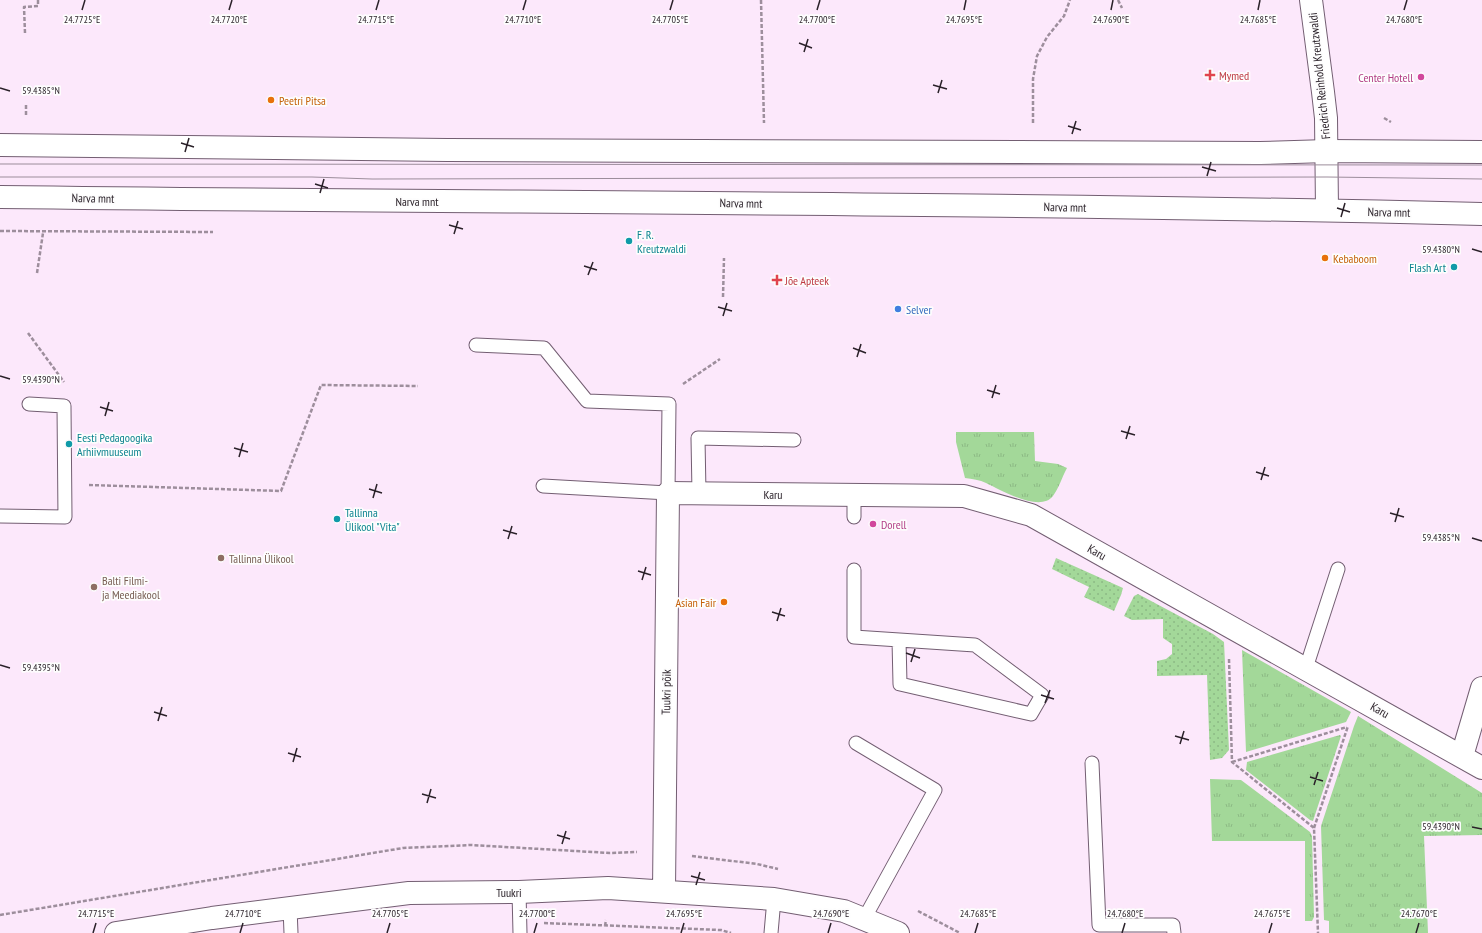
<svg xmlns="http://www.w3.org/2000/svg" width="1482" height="933" viewBox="0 0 1482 933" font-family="'PT Sans Narrow',sans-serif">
<defs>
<pattern id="grass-tufts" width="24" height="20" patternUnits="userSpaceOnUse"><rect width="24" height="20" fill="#a3d899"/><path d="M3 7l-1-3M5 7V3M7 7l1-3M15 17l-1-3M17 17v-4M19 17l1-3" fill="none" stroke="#8cb984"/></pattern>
<pattern id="garden-dots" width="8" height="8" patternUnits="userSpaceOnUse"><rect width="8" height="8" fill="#a3d899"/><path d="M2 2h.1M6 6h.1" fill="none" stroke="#8cb984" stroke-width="1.8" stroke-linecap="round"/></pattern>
</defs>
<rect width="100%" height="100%" fill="#fce8fb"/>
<!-- grass -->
<path fill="url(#grass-tufts)" d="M 956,432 L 1034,432 L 1035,461 L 1058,464 L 1067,468 C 1062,477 1059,488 1053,496 C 1040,513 1001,490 986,483 C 980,480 972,479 965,478 L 956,442 Z
M 1242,650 L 1351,712 L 1346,722 L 1246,752 Z
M 1358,716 L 1482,793 L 1482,835 L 1424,836 L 1428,933 L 1329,933 L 1329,921 L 1324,920 L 1321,826 L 1354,726 Z
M 1340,735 L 1341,736 L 1313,821 L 1310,820 L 1246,770 L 1247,762 Z
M 1210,779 L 1241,780 L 1310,832 L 1312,836 L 1314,917 L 1312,921 L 1305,921 L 1305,841 L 1212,841 Z"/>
<!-- garden -->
<path fill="url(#garden-dots)" d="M 1056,558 L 1123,588 L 1121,595 L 1114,611 L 1084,597 L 1089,587 L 1052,569 Z
M 1138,594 L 1213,634 L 1224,642 L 1229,750 L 1222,758 L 1210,760 L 1207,675 L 1157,676 L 1157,661 L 1166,659 L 1172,654 L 1172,644 L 1163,638 L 1163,619 L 1132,620 L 1124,616 L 1134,596 Z"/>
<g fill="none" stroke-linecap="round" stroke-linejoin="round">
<!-- service casing -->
<g stroke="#735e72" stroke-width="15">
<path id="service" d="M 476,345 L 544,348 L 587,401 L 669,404 L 668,493 L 543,486
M 699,493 L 698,438 L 794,440
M 854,494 L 854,517
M 0,516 L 65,517 L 64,406 L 29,404
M 854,570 L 854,637 L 975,645 L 1042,695 L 1031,714 L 900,684 L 899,640
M 1306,668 L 1338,569
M 856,743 L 935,790 L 864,919
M 1092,763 L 1099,925 L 1173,925 L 1174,933
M 519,892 L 520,933
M 290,908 L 291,933
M 771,933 L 774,899"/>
</g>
<!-- minor casing -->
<g stroke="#735e72" stroke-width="24">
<path id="minor" d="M 1462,756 L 1482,688
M 664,891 L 668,493 L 964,496 L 1031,515 L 1482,768
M 116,933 L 212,918 L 409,893 L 519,892 L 608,888 L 774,899 L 844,911 L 898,933"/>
</g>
<!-- tertiary casing -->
<g stroke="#735e72" stroke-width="24">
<path id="tertiary" d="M 1311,0 L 1323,92 L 1326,118 L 1327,210"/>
</g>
<!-- secondary casing -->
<g stroke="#735e72" stroke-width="24">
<path id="secondary" d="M 0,145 L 447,150 L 1260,153 L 1327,151 L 1482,152
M 0,197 C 494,203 988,202 1482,214"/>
</g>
<!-- path -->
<path stroke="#9d8e9c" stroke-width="2.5" stroke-dasharray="4 2" stroke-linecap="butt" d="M 761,0 L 764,123
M 1118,0 L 1122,8
M 25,33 L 24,7 L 38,6 L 38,0
M 26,105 L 26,116
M 1384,118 L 1391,122
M 1033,123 L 1033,79 L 1037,56 L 1047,37 L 1064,16 L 1070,0
M 0,231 L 213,232
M 37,273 L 43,233
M 723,297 L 724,258
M 28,333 L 64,382
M 683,384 L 720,359
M 89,485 L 281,491 L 321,385 L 418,386
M 1229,659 L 1232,762 L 1314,828 L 1318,933
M 1232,762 L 1347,727
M 1314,828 L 1348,726
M 692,856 L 757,864 L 778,869
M 918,911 L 960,933
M 0,915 L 403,848 L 471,845 L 610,853 L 637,852
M 544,923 L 721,930 L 731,933
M 605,926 L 606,920"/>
<!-- service -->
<use href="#service" stroke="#fff" stroke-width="13"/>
<!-- minor -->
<use href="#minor" stroke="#fff" stroke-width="22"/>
<!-- tertiary -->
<use href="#tertiary" stroke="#fff" stroke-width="22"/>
<!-- secondary -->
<use href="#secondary" stroke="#fff" stroke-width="22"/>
<!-- tram -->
<path stroke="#9c8d9b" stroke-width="1" d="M 0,164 L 1482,165
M 0,177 L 312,177 L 372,179 L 1327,177 L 1482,179"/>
</g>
<!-- ticks -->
<path fill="none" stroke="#2a2129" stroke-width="1.5" d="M 82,10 L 85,0M 229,10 L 232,0M 376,10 L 379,0M 523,10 L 526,0M 670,10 L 673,0M 817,10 L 820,0M 964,10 L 966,0M 1111,10 L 1113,0M 1258,10 L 1260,0M 1404,10 L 1407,0M 799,43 L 812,48M 804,52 L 808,39M 933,85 L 947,89M 0,88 L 10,91M 938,93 L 942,80M 1068,126 L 1081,130M 1072,134 L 1076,121M 181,143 L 194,147M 185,152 L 189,138M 1202,167 L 1216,171M 1207,176 L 1211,162M 315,184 L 328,188M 320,193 L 324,179M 1337,208 L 1350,212M 1341,217 L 1345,203M 449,225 L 463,229M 454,234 L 458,221M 1472,249 L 1482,252M 584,266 L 597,270M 588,275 L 593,262M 718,307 L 732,311M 723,316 L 727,303M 853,348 L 866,353M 857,357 L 861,344M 0,376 L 10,379M 987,390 L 1000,394M 992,398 L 996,385M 100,407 L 113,411M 105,416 L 109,402M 1121,431 L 1135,435M 1126,439 L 1130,426M 234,448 L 248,452M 239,457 L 243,443M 1256,472 L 1269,476M 1261,480 L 1265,467M 369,489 L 382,493M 373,498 L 377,484M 1390,513 L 1404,517M 1395,522 L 1399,508M 503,530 L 517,534M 1472,538 L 1482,541M 508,539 L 512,526M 638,571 L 651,575M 642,580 L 646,567M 772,612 L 785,616M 777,621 L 781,608M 906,653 L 920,658M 911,662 L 915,649M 0,665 L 10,668M 1041,695 L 1054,699M 1045,703 L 1050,690M 154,712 L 167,716M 158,721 L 162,707M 1175,736 L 1189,740M 1180,744 L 1184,731M 288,753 L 301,757M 293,762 L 297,748M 1310,777 L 1323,781M 1314,785 L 1318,772M 422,794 L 436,798M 427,803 L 431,789M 1472,827 L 1482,829M 557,835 L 570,839M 562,844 L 566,831M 691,876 L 705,880M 696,885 L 700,872M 93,933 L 96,923M 240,933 L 243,923M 387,933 L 390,923M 534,933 L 537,923M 681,933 L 684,923M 828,933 L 831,923M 975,933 L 978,923M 1122,933 L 1125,923M 1269,933 L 1272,923M 1416,933 L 1419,923"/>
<!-- markers -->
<g fill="#e0444e" stroke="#fdfdfd" stroke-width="1.5">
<path d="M1208 69h4v4h4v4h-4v4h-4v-4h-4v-4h4z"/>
<path d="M775 274h4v4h4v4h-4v4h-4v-4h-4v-4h4z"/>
</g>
<g fill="#d1479c" stroke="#fdfdfd" stroke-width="1.5">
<circle cx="1421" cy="77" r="4"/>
<circle cx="873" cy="524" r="4"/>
</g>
<g fill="#e8710a" stroke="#fdfdfd" stroke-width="1.5">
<circle cx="271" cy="100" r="4"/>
<circle cx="1325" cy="258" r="4"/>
<circle cx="724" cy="602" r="4"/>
</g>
<g fill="#0f9aa8" stroke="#fdfdfd" stroke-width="1.5">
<circle cx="629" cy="241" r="4"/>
<circle cx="1454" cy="267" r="4"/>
<circle cx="69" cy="444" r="4"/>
<circle cx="337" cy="519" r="4"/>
</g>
<circle fill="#3f7fe0" stroke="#fdfdfd" stroke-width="1.5" cx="898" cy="309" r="4"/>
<g fill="#8d6e63" stroke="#fdfdfd" stroke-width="1.5">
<circle cx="221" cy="558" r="4"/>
<circle cx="94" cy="587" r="4"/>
</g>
<g text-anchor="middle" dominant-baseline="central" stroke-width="3.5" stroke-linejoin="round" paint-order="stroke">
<!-- health labels -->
<g font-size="12" fill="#be3a42" stroke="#fdfdfd" text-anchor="start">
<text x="1219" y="75">Mymed</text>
<text x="785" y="280">Jõe Apteek</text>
</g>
<!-- street labels -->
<g font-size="12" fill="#2a2129" stroke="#fdfdfd">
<text transform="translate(1319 76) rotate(-96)">Friedrich Reinhold Kreutzwaldi</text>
<text transform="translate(93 198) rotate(1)">Narva mnt</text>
<text x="417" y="201">Narva mnt</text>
<text transform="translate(741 203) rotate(1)">Narva mnt</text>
<text transform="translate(1065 207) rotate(1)">Narva mnt</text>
<text transform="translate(1389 212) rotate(1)">Narva mnt</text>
<text x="773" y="494">Karu</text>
<text transform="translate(1097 552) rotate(29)">Karu</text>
<text transform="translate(666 692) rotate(-89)">Tuukri põik</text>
<text transform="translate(1380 710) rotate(29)">Karu</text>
<text x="509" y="892">Tuukri</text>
</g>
<!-- hotel labels -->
<g font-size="12" fill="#b23c85" stroke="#fdfdfd" text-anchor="end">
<text x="1413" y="77">Center Hotell</text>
<text x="881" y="524" text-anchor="start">Dorell</text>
</g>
<!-- food labels -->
<g font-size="12" fill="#c56008" stroke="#fdfdfd" text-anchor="start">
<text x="279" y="100">Peetri Pitsa</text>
<text x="1333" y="258">Kebaboom</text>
<text x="716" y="602" text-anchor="end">Asian Fair</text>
</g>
<!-- culture labels -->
<g font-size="12" fill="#0d838f" stroke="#fdfdfd" text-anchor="start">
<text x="637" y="234">F. R.<tspan x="637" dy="14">Kreutzwaldi</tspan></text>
<text x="1446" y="267" text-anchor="end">Flash Art</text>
<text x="77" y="437">Eesti Pedagoogika<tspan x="77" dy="14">Arhiivmuuseum</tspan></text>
<text x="345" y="512">Tallinna<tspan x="345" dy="14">Ülikool "Vita"</tspan></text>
</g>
<!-- shop labels -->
<g font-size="12" fill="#366cbe" stroke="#fdfdfd" text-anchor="start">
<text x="906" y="309">Selver</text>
</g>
<!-- education labels -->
<g font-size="12" fill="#785e54" stroke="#fdfdfd" text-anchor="start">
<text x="229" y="558">Tallinna Ülikool</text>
<text x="102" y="580">Balti Filmi-<tspan x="102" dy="14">ja Meediakool</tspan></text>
</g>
</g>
<g font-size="10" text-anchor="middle" fill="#2a2129" stroke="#fdfdfd" stroke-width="3.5" stroke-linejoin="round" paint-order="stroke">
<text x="82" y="23">24.7725°E</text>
<text x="229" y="23">24.7720°E</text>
<text x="376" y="23">24.7715°E</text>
<text x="523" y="23">24.7710°E</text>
<text x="670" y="23">24.7705°E</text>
<text x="817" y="23">24.7700°E</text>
<text x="964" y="23">24.7695°E</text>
<text x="1111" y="23">24.7690°E</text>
<text x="1258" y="23">24.7685°E</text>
<text x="1404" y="23">24.7680°E</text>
<text x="41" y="94">59.4385°N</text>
<text x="1441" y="253">59.4380°N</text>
<text x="41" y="383">59.4390°N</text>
<text x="1441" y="541">59.4385°N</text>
<text x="41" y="671">59.4395°N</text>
<text x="1441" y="830">59.4390°N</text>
<text x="96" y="917">24.7715°E</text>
<text x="243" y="917">24.7710°E</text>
<text x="390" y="917">24.7705°E</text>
<text x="537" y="917">24.7700°E</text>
<text x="684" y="917">24.7695°E</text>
<text x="831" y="917">24.7690°E</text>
<text x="978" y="917">24.7685°E</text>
<text x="1125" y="917">24.7680°E</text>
<text x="1272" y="917">24.7675°E</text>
<text x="1419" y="917">24.7670°E</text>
</g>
</svg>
